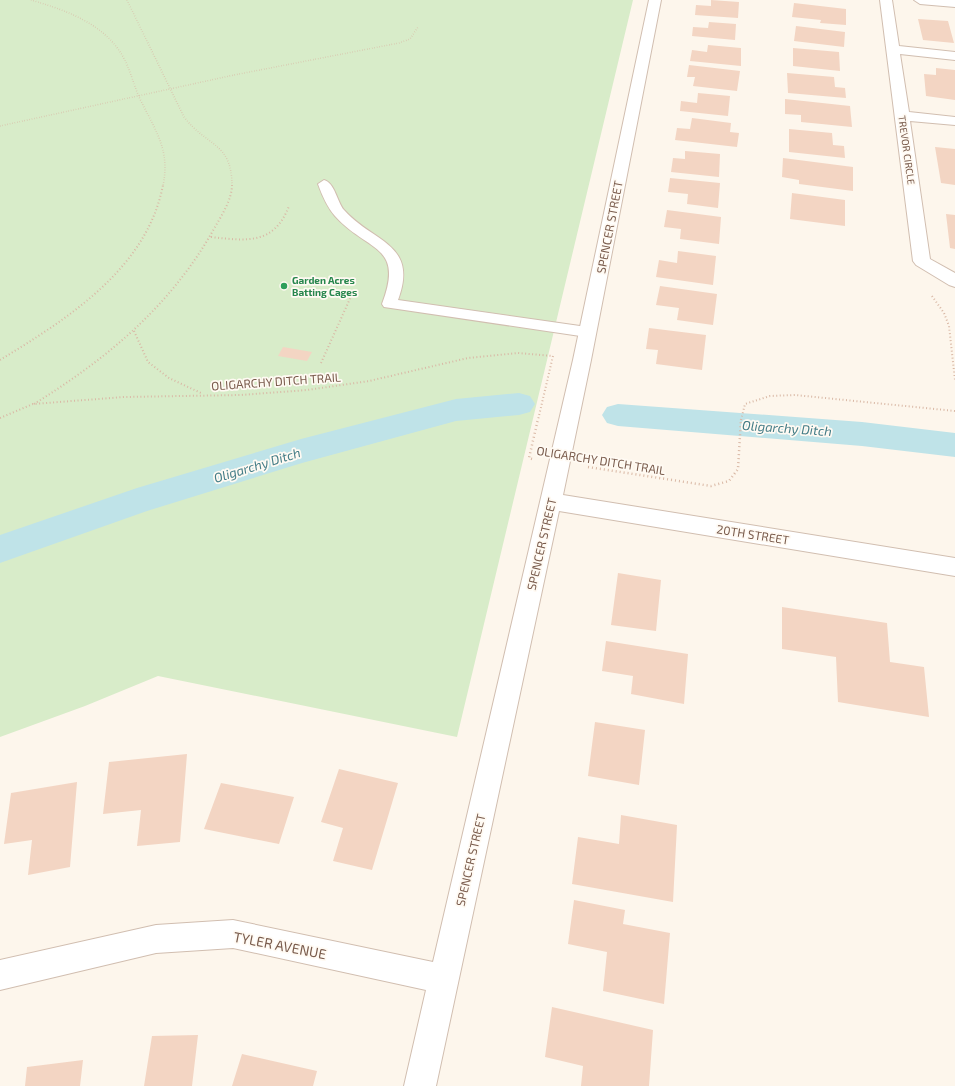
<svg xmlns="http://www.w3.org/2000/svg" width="955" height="1086" viewBox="0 0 955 1086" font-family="'Exo 2',sans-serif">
<rect width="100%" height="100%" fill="#fdf6ec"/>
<!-- green -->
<path fill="#d8ecc9" d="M 0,0 L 633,0 L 457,737 L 158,676 L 85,706 L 0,737 Z"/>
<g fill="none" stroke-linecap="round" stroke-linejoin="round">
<!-- canal -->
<path fill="#bfe3e8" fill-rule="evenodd" d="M 519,393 L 530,396 L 535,404 L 530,412 L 519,415 L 456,421 L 302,463 L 147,511 L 0,563 L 0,535 L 137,488 L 301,439 L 456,399 Z
M 618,404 L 862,422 L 955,433 L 955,457 L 862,446 L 618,426 L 607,423 L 602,415 L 607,407 Z"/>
</g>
<!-- building -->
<path fill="#f3d5c3" d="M 711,0 L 739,2 L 738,18 L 695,15 L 696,5 L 711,6 Z
M 794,3 L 846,9 L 846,25 L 820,23 L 821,20 L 792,17 Z
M 918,19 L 948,21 L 954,43 L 923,40 Z
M 709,22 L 736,24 L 735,40 L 692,36 L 693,27 L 708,28 Z
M 796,26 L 845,32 L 844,47 L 794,41 Z
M 708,45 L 741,48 L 741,66 L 690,61 L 692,50 L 707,52 Z
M 793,48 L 839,52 L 840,71 L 793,66 Z
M 689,65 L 740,71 L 737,91 L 693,86 L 695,77 L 687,77 Z
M 936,68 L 955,70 L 955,100 L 926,96 L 924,74 L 936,75 Z
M 787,73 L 834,77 L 835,87 L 845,88 L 846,98 L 788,93 Z
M 698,93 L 730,96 L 728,116 L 680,111 L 681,101 L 697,103 Z
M 785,99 L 850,106 L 852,127 L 801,122 L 801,115 L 785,114 Z
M 692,118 L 731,123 L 730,132 L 739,133 L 737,147 L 675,140 L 677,128 L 690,129 Z
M 789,129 L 832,133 L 833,145 L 844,146 L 845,158 L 789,152 Z
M 935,147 L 955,149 L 955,185 L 941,183 Z
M 685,151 L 720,154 L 719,177 L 671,172 L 673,158 L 685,159 Z
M 783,158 L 853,167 L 853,191 L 799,184 L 799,180 L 782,177 Z
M 670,178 L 720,183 L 718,208 L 687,204 L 688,194 L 668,192 Z
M 792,193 L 845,200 L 845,226 L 790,219 Z
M 667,210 L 721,217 L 719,244 L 680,239 L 681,229 L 664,227 Z
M 946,214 L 955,215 L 955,249 L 950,248 Z
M 678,251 L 716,256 L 713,285 L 656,277 L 659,260 L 677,263 Z
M 660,286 L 717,294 L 713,325 L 677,320 L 679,308 L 656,305 Z
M 649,328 L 706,335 L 702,370 L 656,364 L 658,350 L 646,349 Z
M 283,347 L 312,352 L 307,361 L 278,356 Z
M 618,573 L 661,580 L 656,631 L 611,625 Z
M 782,607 L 887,623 L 890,662 L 924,667 L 929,717 L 838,702 L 836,657 L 782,649 Z
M 606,641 L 688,654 L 684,704 L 631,694 L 633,676 L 602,671 Z
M 595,722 L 645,730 L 639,785 L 588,776 Z
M 187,754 L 180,842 L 137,846 L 141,810 L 103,814 L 109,762 Z
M 339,769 L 398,783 L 372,870 L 333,861 L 343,828 L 321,822 Z
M 77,782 L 70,867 L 28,875 L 32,840 L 4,844 L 11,793 Z
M 221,783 L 294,797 L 279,844 L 204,829 Z
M 621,815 L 677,825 L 673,902 L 572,884 L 578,837 L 619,844 Z
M 574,900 L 625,910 L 623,924 L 670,933 L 664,1004 L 603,991 L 607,952 L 568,944 Z
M 552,1007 L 653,1030 L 649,1086 L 581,1086 L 583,1066 L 545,1057 Z
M 198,1035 L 192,1086 L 144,1086 L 152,1036 Z
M 242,1054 L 317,1071 L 313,1086 L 232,1086 Z
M 83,1060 L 80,1086 L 25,1086 L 27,1067 Z"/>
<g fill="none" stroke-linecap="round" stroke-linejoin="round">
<!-- lane casing -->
<g stroke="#d1beb0" stroke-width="2">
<path id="lane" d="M 324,180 C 335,183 337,202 344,210 C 373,243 419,243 398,300 L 587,327 L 592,328 L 594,332 L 592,336 L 587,337 L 384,307 L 382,304 C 405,244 367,252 335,216 C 327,207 322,195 318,184 Z"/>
</g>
<!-- street casing -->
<g stroke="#d1beb0" stroke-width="2">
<path id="street" d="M 649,0 L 661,0 L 591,360 L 563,495 L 955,558 L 955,576 L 559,511 L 436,1086 L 404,1086 L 426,990 L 233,948 L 156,953 L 0,990 L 0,960 L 156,925 L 233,920 L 433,962 L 573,360 Z
M 880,0 L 892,0 L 899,46 L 955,52 L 955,60 L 900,54 L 909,112 L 955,117 L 955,125 L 910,121 L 930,259 L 955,273 L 955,287 L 949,285 L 916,265 L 913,261 Z
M 914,0 L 955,0 L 955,7 L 920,4 Z"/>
</g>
<!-- path-far2 -->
<path stroke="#d9b8a5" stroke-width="1.5" stroke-dasharray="0.5 2" stroke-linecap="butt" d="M 31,0 C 65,10 103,23 122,55 C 131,70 134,88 142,103 C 157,133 170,151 163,186
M 127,0 L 184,117 C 207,147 232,142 232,186
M 0,126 L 234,75 L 399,43 L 410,39 L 418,27"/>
<!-- path-far1 -->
<path stroke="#d9b8a5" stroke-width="2" stroke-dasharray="1 2.5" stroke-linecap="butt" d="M 211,237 C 247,241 274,245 289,206
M 932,296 L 944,313 L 949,326 L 955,380
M 134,331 L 148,362 L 169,378 L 203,394
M 0,360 C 67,319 147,269 163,185
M 321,363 L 353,292
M 34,404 C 108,358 172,305 215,227 C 222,215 232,199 232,185
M 0,418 L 33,404 L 124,397 L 241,395 L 307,390 L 369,381 L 468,358 L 518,353 L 553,356 L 538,420
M 741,420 L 745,404 L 770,396 L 795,395 L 955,411"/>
<!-- path -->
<path stroke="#d9b8a5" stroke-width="2.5" stroke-dasharray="1 3" stroke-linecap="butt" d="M 532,459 L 529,458 L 538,419
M 588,467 L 711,486 L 729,481 L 738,469 L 741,419"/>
<!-- lane -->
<use href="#lane" fill="#fff" fill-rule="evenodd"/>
<!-- street -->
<use href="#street" fill="#fff" fill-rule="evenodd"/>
</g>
<!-- markers -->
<circle fill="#2e9e5b" stroke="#fffaf3" stroke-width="1.5" cx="284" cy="286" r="4"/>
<g text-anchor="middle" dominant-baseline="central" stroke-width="3.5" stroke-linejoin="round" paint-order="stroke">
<!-- far-street labels -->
<g font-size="10" fill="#7a5c4d" stroke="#fffaf3">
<text transform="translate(907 150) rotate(82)">TREVOR CIRCLE</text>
</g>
<!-- far-leisure labels -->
<g font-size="10" font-weight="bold" fill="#27864d" stroke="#fffaf3" text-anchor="start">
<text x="292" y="280">Garden Acres<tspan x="292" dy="12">Batting Cages</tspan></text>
</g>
<!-- street labels -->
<g font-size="12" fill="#7a5c4d" stroke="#fffaf3">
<text transform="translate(609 227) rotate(-79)">SPENCER STREET</text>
<text transform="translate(276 381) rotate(-4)">OLIGARCHY DITCH TRAIL</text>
<text transform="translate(601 460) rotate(9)">OLIGARCHY DITCH TRAIL</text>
<text transform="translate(753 534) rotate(9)">20TH STREET</text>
<text transform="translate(541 544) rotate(-77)">SPENCER STREET</text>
<text transform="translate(470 860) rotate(-77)">SPENCER STREET</text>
</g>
<!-- water labels -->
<g font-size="13" font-style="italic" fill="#437c86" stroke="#fffaf3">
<text transform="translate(787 428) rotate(4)">Oligarchy Ditch</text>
<text transform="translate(257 465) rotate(-17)">Oligarchy Ditch</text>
</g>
<!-- near-street labels -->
<g font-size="14" fill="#7a5c4d" stroke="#fffaf3">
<text transform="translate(280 945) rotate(11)">TYLER AVENUE</text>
</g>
</g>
</svg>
